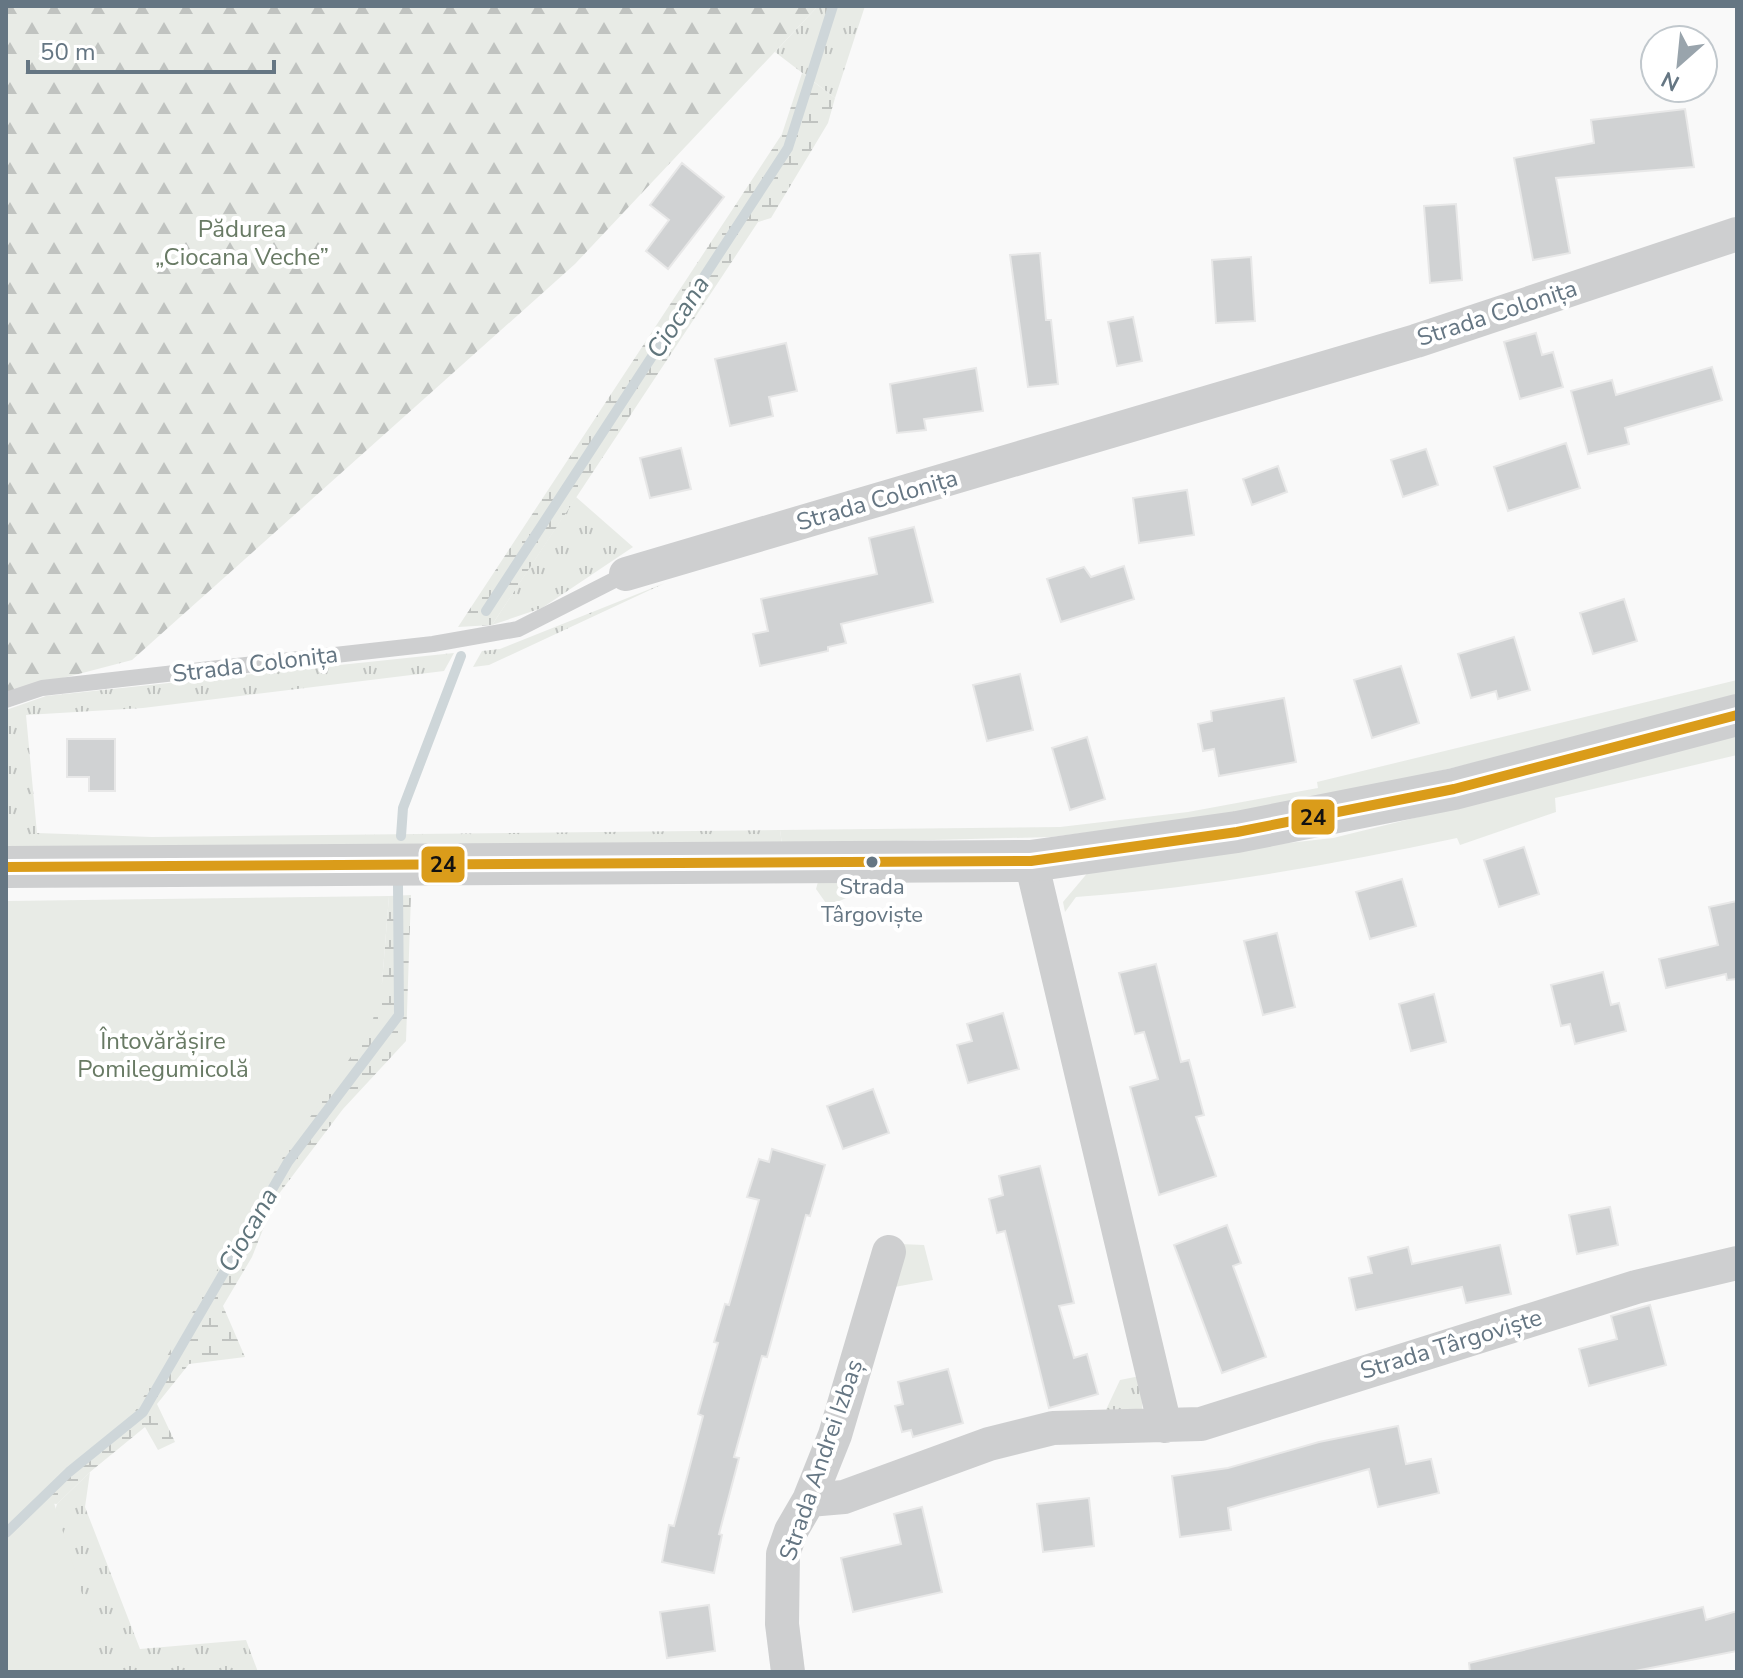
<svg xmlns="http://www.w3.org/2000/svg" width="1743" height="1678" viewBox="0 0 1743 1678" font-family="'Nunito Sans',sans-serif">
<defs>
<pattern id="grass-tufts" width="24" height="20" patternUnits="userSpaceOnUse" patternTransform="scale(2)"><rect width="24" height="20" fill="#e8ebe6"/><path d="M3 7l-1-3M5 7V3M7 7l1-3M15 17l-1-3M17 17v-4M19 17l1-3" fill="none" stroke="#c0c3c0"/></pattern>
<pattern id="forest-firs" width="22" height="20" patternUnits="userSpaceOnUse" patternTransform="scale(2)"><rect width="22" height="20" fill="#e8ebe6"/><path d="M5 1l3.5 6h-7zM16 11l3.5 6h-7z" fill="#c0c3c0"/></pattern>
<pattern id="wetland-marsh" width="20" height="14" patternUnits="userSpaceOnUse" patternTransform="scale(2)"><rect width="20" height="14" fill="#e8ebe6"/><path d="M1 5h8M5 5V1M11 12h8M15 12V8" fill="none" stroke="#c0c3c0"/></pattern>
</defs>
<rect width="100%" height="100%" fill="#f9f9f9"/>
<!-- grass -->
<path fill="url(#grass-tufts)" d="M 818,6 L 865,6 L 835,98 L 775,52 Z
M 576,497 L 633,547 L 542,608 L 492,625 Z
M 665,583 L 489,665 L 473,667 L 482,651 L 500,649 Z
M 454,653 L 444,671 L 143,708 L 26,715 L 37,833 L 152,837 L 780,830 L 782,844 L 6,854 L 6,710 L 46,696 Z
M 1140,1376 L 1143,1417 L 1104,1414 L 1120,1380 Z
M 90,1472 L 85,1507 L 140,1649 L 246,1640 L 258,1672 L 6,1672 L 57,1504 Z"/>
<!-- forest -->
<path fill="url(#forest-firs)" d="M 6,6 L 818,6 L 575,264 L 132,660 L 6,693 Z"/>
<!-- wetland -->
<path fill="url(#wetland-marsh)" d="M 802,73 L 835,98 L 828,123 L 771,218 L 758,222 L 492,625 L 458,627 L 782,134 Z
M 411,895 L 406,1041 L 343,1109 L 275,1199 L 252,1257 L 223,1306 L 245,1357 L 189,1364 L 157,1404 L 175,1442 L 158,1450 L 145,1427 L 90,1472 L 57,1504 L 6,1500 L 382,983 L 389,896 Z"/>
<!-- garden -->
<path fill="#e8ebe6" d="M 1737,680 L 1737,699 L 1291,807 L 1051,837 L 782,844 L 780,830 L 1060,827 L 1188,812 L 1318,788 L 1317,782 Z
M 1737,731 L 1737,755 L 1555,798 L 1556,812 L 1460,845 L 1457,838 C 1331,865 1205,888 1076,897 L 1065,912 L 1063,902 L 1095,864 L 1333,838 L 1548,785 Z
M 819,878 L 852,880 L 855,894 L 828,906 L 816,889 Z
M 389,896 L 382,983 L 371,1027 L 281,1160 L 134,1413 L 47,1480 L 106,1672 L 6,1672 L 6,901 Z
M 900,1244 L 924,1245 L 933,1280 L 889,1288 Z"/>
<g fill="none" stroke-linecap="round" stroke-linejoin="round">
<!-- stream -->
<path stroke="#ced6d9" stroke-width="10" d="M 486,611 L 788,148 L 833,6
M 401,836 L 403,808 L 461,656
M 6,1533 L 69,1472 L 143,1412 L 288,1162 L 399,1015 L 398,884"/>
</g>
<!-- building -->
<path fill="#d0d2d3" stroke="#e8e8e8" stroke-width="2" d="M 1685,109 L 1694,167 L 1556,178 L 1570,253 L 1533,260 L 1514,158 L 1594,143 L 1591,120 Z
M 682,163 L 724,197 L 668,269 L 646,251 L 669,220 L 650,205 Z
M 1456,204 L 1462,280 L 1430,283 L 1424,206 Z
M 1040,253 L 1046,320 L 1051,320 L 1058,384 L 1028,387 L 1010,255 Z
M 1251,257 L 1255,321 L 1216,323 L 1212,260 Z
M 1133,317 L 1142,361 L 1117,366 L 1108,322 Z
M 1536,333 L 1542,355 L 1553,352 L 1563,387 L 1520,399 L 1504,342 Z
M 786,343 L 797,391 L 769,397 L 773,416 L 730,426 L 715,359 Z
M 1712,367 L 1722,400 L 1625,428 L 1629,444 L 1588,454 L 1571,391 L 1612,380 L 1616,395 Z
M 976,368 L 983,411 L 924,419 L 926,430 L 897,433 L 890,384 Z
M 1566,443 L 1580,488 L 1508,511 L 1494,467 Z
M 681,448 L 691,489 L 650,498 L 640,458 Z
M 1426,449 L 1438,485 L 1403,497 L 1391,460 Z
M 1278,466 L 1287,492 L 1252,505 L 1243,479 Z
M 1187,490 L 1194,535 L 1139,543 L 1133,498 Z
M 914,527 L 933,602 L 841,624 L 846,643 L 828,647 L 828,651 L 760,666 L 753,634 L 768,631 L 761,599 L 877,574 L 869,538 Z
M 1124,566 L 1134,599 L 1061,622 L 1047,579 L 1084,567 L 1091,577 Z
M 1624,599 L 1637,641 L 1593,654 L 1580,613 Z
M 1514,637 L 1530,690 L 1498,699 L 1496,691 L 1471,698 L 1458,654 Z
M 1401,666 L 1419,723 L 1372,738 L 1354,680 Z
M 1020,674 L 1033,730 L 987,741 L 973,685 Z
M 1284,698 L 1296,762 L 1219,776 L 1214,749 L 1203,751 L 1198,724 L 1212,721 L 1211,711 Z
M 1087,737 L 1105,799 L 1070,810 L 1052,748 Z
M 67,739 L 115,739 L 115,791 L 89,791 L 89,777 L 67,777 Z
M 1524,847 L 1539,894 L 1499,907 L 1484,860 Z
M 1402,879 L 1416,926 L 1370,939 L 1356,892 Z
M 1737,901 L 1737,979 L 1727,980 L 1726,974 L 1666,988 L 1659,959 L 1718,945 L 1709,907 Z
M 1277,933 L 1295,1007 L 1263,1015 L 1244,941 Z
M 1156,964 L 1181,1062 L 1189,1060 L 1204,1115 L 1196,1117 L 1216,1176 L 1159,1195 L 1130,1087 L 1158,1079 L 1144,1032 L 1135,1034 L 1119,973 Z
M 1603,972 L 1611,1005 L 1619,1003 L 1626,1031 L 1575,1044 L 1570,1024 L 1561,1026 L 1551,985 Z
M 1434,994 L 1446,1042 L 1411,1051 L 1399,1004 Z
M 1003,1013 L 1019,1069 L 968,1083 L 957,1045 L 972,1041 L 967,1024 Z
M 873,1089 L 889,1133 L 843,1149 L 827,1106 Z
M 772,1149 L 825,1165 L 810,1216 L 806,1215 L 767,1357 L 762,1356 L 734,1457 L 739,1458 L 719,1534 L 722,1535 L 714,1573 L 662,1562 L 669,1525 L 674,1526 L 703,1416 L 698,1414 L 718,1343 L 714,1342 L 725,1304 L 729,1305 L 759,1200 L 747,1197 L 759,1159 L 769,1162 Z
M 1040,1166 L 1074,1303 L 1059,1306 L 1074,1358 L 1087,1354 L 1098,1394 L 1049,1408 L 1005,1231 L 997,1233 L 989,1199 L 1003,1195 L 999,1176 Z
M 1610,1207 L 1618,1245 L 1577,1254 L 1569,1215 Z
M 1227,1225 L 1241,1263 L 1233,1266 L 1266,1357 L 1222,1373 L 1174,1245 Z
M 1500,1245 L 1511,1294 L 1466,1303 L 1462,1287 L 1356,1310 L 1349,1278 L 1372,1273 L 1368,1257 L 1408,1247 L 1412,1264 Z
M 1650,1305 L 1666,1365 L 1589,1386 L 1579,1349 L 1617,1339 L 1611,1316 Z
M 948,1369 L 963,1423 L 913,1437 L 911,1430 L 902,1432 L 895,1406 L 903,1404 L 898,1382 Z
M 1398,1426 L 1406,1464 L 1431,1459 L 1439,1493 L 1378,1507 L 1369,1469 L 1228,1508 L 1231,1530 L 1180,1537 L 1172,1476 L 1228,1468 L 1319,1442 Z
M 1089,1498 L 1094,1546 L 1043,1552 L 1037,1504 Z
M 922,1507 L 942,1592 L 853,1612 L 841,1558 L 901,1544 L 894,1514 Z
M 709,1605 L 715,1651 L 667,1658 L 660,1612 Z
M 1703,1607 L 1706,1620 L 1737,1611 L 1737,1651 L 1630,1672 L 1470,1672 L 1469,1663 Z"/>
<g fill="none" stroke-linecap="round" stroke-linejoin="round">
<!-- service -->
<path stroke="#cecfd0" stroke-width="16" d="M 6,700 L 42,688 L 433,644 L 518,629 L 626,574"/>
<!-- minor -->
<path stroke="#cecfd0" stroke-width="34" d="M 626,574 L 1416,341 L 1737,234
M 1031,861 L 1165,1426
M 809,1500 L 844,1497 L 989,1444 L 1053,1428 L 1201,1424 L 1636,1287 L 1737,1263
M 788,1672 L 782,1624 L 783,1554 L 791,1531 L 809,1500 L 835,1435 L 889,1252"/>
<!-- tertiary -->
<path stroke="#cecfd0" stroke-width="42" d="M 6,867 L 1031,861 L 1237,832 L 1454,789 L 1737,715"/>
<!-- bus-1 casing -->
<g stroke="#fff" stroke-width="16">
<path id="bus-1" d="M 6,867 L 1031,861 L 1237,832 L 1454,789 L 1737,715"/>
</g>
<!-- bus-1 -->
<use href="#bus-1" stroke="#da9c1a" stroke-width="10"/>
</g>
<!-- markers -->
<circle fill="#657683" stroke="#fff" stroke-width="3" cx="872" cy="862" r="7"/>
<g text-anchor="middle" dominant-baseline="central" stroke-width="8" stroke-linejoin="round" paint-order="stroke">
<!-- bus labels -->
<g font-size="22" fill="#657683" stroke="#fff">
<text x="872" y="887">Strada<tspan x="872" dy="28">Târgoviște</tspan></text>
</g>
<!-- park labels -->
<g font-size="24" fill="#687a64" stroke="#fff">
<text x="242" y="229">Pădurea<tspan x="242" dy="28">„Ciocana Veche”</tspan></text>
<text x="163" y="1041">Întovărășire<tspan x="163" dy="28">Pomilegumicolă</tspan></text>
</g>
<!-- street labels -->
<g font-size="24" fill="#657683" stroke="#fff">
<text transform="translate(1497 313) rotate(-18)">Strada Colonița</text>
<text transform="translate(877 500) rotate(-16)">Strada Colonița</text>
<text transform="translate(255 664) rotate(-7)">Strada Colonița</text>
<text transform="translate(1451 1344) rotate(-17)">Strada Târgoviște</text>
<text transform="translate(821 1460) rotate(-71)">Strada Andrei Izbaș</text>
</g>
<!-- water labels -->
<g font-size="26" font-style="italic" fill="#60757c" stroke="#fff">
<text transform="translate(678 317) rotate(-57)">Ciocana</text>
<text transform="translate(248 1230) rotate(-60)">Ciocana</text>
</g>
</g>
<g stroke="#fff" stroke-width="3">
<rect x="1290" y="798" width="46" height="38" rx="8" fill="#da9c1a"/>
<rect x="420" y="845" width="46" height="39" rx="8" fill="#da9c1a"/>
</g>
<g font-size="22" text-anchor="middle" font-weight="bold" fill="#111">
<text x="1313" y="825">24</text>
<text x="443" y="872">24</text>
</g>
<!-- border -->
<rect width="1743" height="1678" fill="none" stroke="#657683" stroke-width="16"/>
<!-- north arrow -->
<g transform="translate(1679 64) rotate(207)"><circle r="38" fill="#ffffff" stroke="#c1c8cd" stroke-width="2"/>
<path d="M0-6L14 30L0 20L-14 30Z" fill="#99a4ac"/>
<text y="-12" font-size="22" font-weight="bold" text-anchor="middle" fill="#657683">N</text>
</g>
<!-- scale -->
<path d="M28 60v12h246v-12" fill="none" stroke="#657683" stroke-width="4"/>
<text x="40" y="60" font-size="24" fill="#657683" stroke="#ffffff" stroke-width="6" paint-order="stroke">50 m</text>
</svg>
